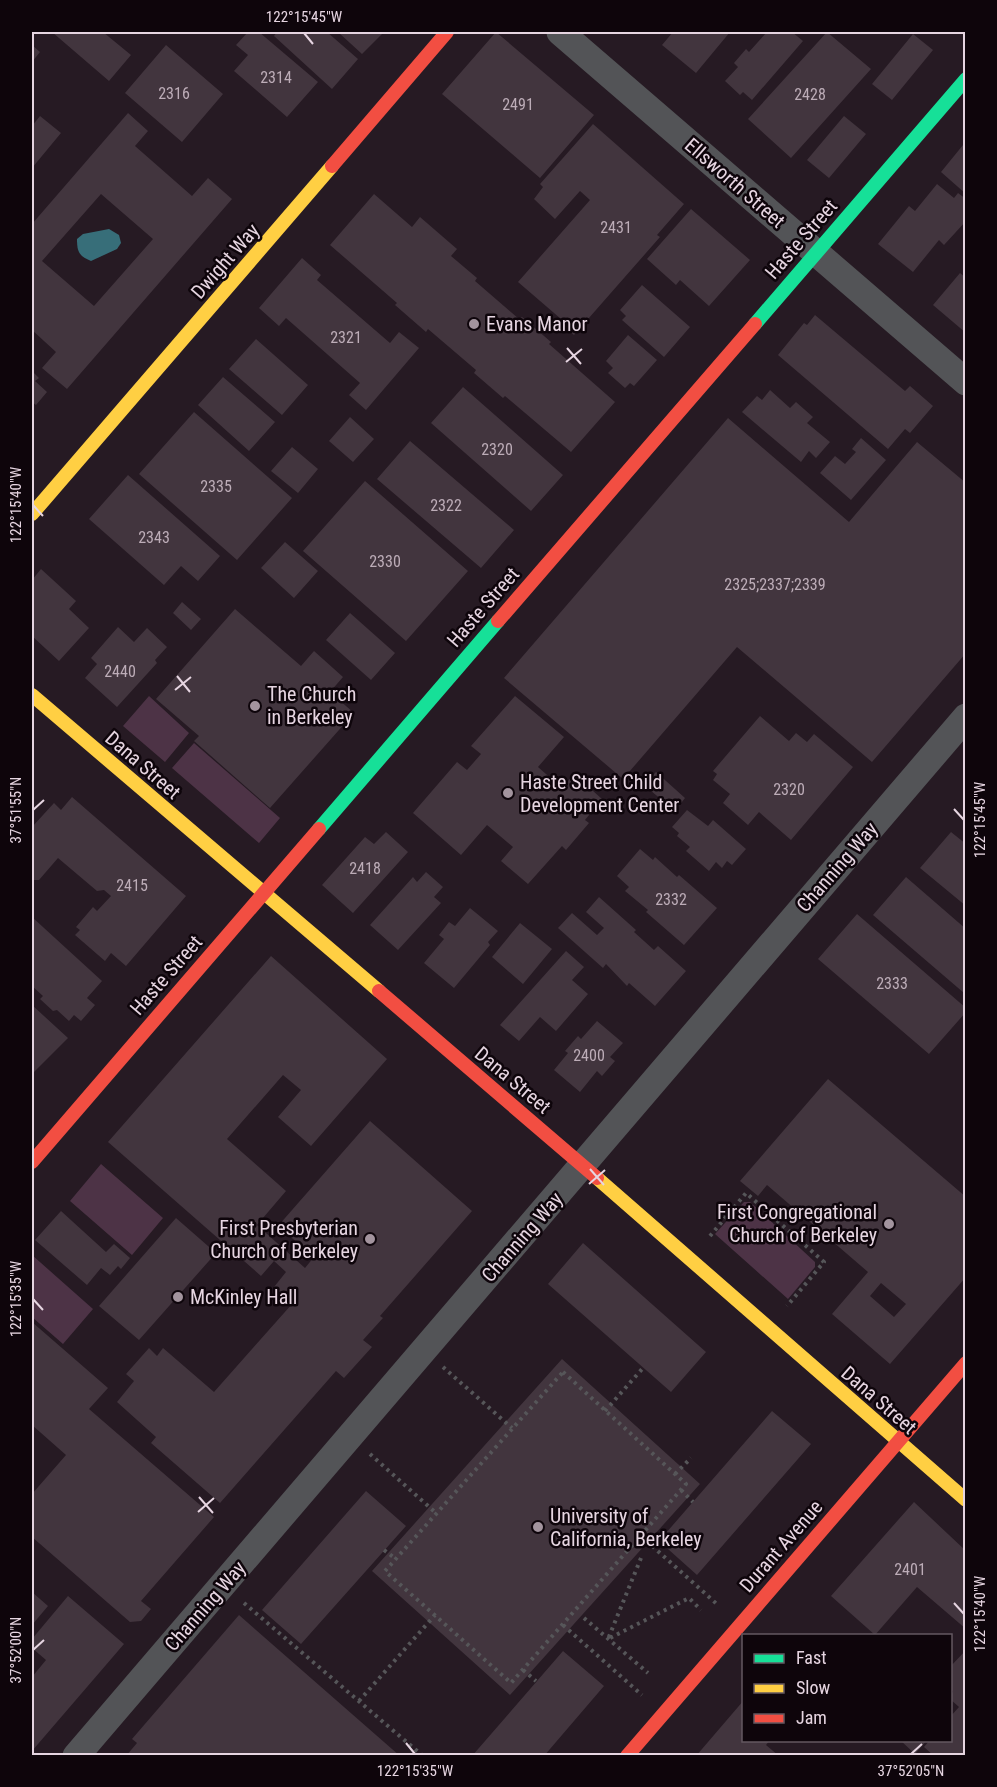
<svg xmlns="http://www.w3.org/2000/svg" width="997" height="1787" viewBox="0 0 997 1787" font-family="'Roboto Condensed',sans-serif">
<rect width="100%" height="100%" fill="#261a23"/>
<!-- green -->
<path fill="#4d3346" d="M 149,696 L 189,733 L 165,762 L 123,726 Z
M 194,743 L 280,818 L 259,843 L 172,768 Z
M 101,1164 L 163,1218 L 132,1255 L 70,1201 Z
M 744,1202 L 750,1202 L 815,1262 L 815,1267 L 788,1299 L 715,1234 Z
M 32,1255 L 93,1309 L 63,1344 L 32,1317 Z"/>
<!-- water -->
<path fill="#376e79" d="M 109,229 L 119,235 L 121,243 L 117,249 L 91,261 C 79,256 77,252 77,239 L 83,234 Z"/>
<!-- building -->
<path fill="#42353e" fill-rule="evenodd" d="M 52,32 L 103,32 L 131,55 L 109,81 Z
M 248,32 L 259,32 L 318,82 L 287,117 L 234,71 L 248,55 L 236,45 Z
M 277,32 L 327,32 L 358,59 L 332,89 L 274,36 Z
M 338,32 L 384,32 L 362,54 Z
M 496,32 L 594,115 L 540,178 L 442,94 Z
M 673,32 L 730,32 L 696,73 L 662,45 Z
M 767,32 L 792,32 L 803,41 L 752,100 L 743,92 L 740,95 L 725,81 L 738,67 L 734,63 L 746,49 L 749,52 Z
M 827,32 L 871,69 L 791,158 L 748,119 Z
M 913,34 L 933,50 L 892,100 L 872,84 Z
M 32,45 L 40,52 L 32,62 Z
M 166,45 L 223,94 L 182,142 L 125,93 Z
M 128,113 L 148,131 L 135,146 L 192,196 L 208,178 L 232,199 L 67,389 L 42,368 L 56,352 L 32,330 L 32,224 ZM 101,194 L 153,239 L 94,306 L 42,261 Z
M 40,116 L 61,133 L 32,168 L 32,126 Z
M 844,116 L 866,134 L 829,178 L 807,160 Z
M 593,124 L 684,204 L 657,235 L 660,237 L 574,335 L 558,321 L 561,319 L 518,282 L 590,200 L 580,191 L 555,219 L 534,199 L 543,187 L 540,184 Z
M 963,145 L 966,147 L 966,194 L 941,172 Z
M 937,184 L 954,198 L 958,193 L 966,199 L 966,221 L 944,245 L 939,240 L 913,272 L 878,244 L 909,206 L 915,211 Z
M 374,194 L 412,227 L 420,217 L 457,249 L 451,256 L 477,278 L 475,281 L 519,319 L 522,317 L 551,342 L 549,344 L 615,402 L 571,452 L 505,396 L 503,398 L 474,373 L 476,370 L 428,329 L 426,332 L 395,305 L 397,303 L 330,245 Z
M 691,209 L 750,260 L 709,306 L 680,280 L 676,285 L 647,259 Z
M 302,258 L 321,275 L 317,280 L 390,343 L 399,332 L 419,348 L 366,410 L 349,395 L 360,383 L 286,318 L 279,326 L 259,308 Z
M 960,273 L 966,278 L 966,333 L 933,305 Z
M 642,285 L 690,327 L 664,357 L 622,320 L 626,316 L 620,310 Z
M 815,315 L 905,391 L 910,386 L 933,406 L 910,433 L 905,429 L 888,449 L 778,355 L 804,323 L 807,325 Z
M 628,335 L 657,360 L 634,386 L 630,383 L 625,388 L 608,373 L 613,368 L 606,361 Z
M 256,339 L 308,385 L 282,415 L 229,369 Z
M 32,371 L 39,378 L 35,381 L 47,392 L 36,405 L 32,402 Z
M 223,377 L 275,422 L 249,451 L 198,405 Z
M 463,387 L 563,475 L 531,511 L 431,423 Z
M 770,390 L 790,408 L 796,402 L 813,417 L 807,423 L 830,442 L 816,458 L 809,451 L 801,462 L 742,412 L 757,396 L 762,400 Z
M 194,412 L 292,498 L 237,560 L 139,474 Z
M 350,417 L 374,439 L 353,462 L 329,441 Z
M 728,418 L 849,522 L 917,442 L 966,483 L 966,653 L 872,762 L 737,647 L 623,779 L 504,678 Z
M 861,438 L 886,460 L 851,500 L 820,473 L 835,456 L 845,464 L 856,452 L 852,449 Z
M 410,441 L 514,530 L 481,568 L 377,479 Z
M 292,447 L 318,469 L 298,493 L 271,471 Z
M 128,475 L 220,556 L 198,581 L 181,566 L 164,585 L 89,519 Z
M 365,481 L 468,571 L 406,641 L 303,551 Z
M 285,542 L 318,571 L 294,598 L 261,568 Z
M 41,569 L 76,601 L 69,609 L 89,628 L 59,661 L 32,636 L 32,580 Z
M 182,602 L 201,619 L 191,630 L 173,613 Z
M 235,609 L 301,666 L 314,651 L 343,677 L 330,692 L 354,713 L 270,808 L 194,741 L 199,736 L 156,699 Z
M 350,613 L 395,653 L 371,680 L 326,640 Z
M 118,627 L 134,642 L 147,628 L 167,647 L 155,660 L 157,663 L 117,707 L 85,678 L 97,664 L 91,658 Z
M 515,696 L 564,737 L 538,767 L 562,788 L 574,774 L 602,799 L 585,820 L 589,823 L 566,850 L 562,846 L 528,884 L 501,861 L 513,847 L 487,825 L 461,855 L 413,813 L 457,762 L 467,770 L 481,754 L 471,746 Z
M 760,716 L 789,741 L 796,733 L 807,742 L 814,734 L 853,767 L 791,840 L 759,812 L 748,825 L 723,803 L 730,794 L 713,780 L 717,774 L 713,771 Z
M 656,772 L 685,798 L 675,811 L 644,785 Z
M 72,797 L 186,896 L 126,966 L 111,953 L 105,961 L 75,935 L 80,930 L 76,927 L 93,907 L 97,911 L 111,896 L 104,890 L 97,891 L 58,858 L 39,880 L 32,880 L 32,827 L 54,803 L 61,810 Z
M 687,810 L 708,826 L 713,820 L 746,849 L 732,865 L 727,861 L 722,868 L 716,862 L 709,871 L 686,851 L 690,847 L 677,836 L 679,833 L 672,827 Z
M 386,832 L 408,852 L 353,913 L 322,885 L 365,837 L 374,844 Z
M 951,832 L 966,844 L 966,906 L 920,868 Z
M 640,849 L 653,860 L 655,857 L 677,877 L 679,875 L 717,908 L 684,945 L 646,912 L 648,910 L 625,891 L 629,887 L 617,876 Z
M 426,872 L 443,887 L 434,897 L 441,903 L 398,950 L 370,925 L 413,877 L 417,882 Z
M 906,877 L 966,929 L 964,993 L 873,915 Z
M 599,897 L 636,930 L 634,932 L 654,950 L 658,946 L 686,971 L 655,1006 L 629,983 L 627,986 L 606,964 L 603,968 L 558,928 L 572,913 L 597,935 L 604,928 L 586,912 Z
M 470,908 L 498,931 L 488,942 L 490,945 L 454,988 L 424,963 L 444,939 L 439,935 L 449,922 L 455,926 Z
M 857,914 L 966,1008 L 966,1012 L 929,1054 L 818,959 Z
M 32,917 L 102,981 L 87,998 L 95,1005 L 81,1021 L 74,1015 L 69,1021 L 57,1010 L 53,1011 L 40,999 L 43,996 L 32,986 Z
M 520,923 L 552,949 L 523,984 L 492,957 Z
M 566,951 L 584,967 L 572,980 L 588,994 L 556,1031 L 540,1017 L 519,1041 L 500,1025 Z
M 271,956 L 387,1059 L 311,1146 L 278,1117 L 301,1090 L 283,1075 L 227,1139 L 286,1191 L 257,1225 L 305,1268 L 314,1257 L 278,1226 L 370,1121 L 472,1211 L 380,1316 L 383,1318 L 363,1340 L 372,1347 L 344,1378 L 336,1371 L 220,1503 L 151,1443 L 156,1437 L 117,1402 L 134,1381 L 126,1374 L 149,1348 L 157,1356 L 163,1348 L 214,1392 L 292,1304 L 274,1287 L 286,1272 L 274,1261 L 261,1276 L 108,1142 Z
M 32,1005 L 68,1038 L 32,1074 Z
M 597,1021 L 623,1043 L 610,1057 L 615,1061 L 602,1076 L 597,1071 L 580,1092 L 554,1070 L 568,1053 L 565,1051 L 578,1036 L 581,1039 Z
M 828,1079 L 966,1197 L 966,1277 L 890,1364 L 832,1314 L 868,1272 L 767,1185 L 758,1196 L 740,1181 ZM 881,1283 L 906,1304 L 894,1317 L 870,1296 Z
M 61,1211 L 106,1252 L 114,1244 L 130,1258 L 121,1269 L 118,1266 L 110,1275 L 101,1268 L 87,1285 L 35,1240 Z
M 176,1218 L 216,1253 L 139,1340 L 99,1306 Z
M 583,1243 L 706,1352 L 671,1392 L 548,1284 Z
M 32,1322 L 108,1388 L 89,1409 L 214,1517 L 141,1601 L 151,1609 L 141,1621 L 130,1622 L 32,1537 L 32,1494 L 66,1455 L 32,1425 Z
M 562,1359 L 700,1484 L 510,1695 L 372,1571 Z
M 772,1411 L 811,1444 L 697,1575 L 659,1541 Z
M 366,1491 L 406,1526 L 301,1644 L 262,1610 Z
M 914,1502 L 966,1551 L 966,1629 L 917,1587 L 875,1635 L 831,1596 Z
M 32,1592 L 48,1606 L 32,1625 Z
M 68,1596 L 124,1644 L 32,1751 L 32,1677 L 46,1660 L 32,1648 L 32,1639 Z
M 239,1615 L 400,1756 L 126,1756 L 137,1743 L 132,1739 Z
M 966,1650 L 966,1756 L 934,1756 L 924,1747 L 930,1740 L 950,1740 L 950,1717 L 959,1707 L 950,1699 L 953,1691 L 950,1689 L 950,1667 Z
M 563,1651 L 604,1686 L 544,1756 L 472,1756 Z
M 744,1700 L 744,1740 L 770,1740 L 766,1745 L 779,1756 L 696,1756 Z
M 900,1740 L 927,1740 L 915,1754 Z"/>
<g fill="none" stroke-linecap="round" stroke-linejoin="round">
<!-- path -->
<path stroke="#565659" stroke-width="4" stroke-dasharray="3 4.5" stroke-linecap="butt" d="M 710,1236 L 746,1193 L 824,1262 L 787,1306
M 443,1367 L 512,1428
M 563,1372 L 686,1484 L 511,1683 L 385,1571 Z
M 605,1411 L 643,1368
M 370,1454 L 437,1514
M 675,1474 L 691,1458
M 681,1490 L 693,1502
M 641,1536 L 719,1606
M 384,1550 L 396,1559
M 641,1558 L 608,1639 L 689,1598 L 701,1610
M 244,1603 L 423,1756
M 584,1618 L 648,1673
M 563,1625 L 642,1695
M 523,1670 L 536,1681
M 359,1701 L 435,1615"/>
<!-- street -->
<path stroke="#535457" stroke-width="27" d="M 560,32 L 966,382
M 76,1756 L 966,717"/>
<!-- fast -->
<path stroke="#16e098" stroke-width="14" d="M 755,324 L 966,79
M 319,829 L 498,621"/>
<!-- slow -->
<path stroke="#ffcf43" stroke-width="14" d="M 32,514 L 332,166
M 32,695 L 379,991
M 597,1178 L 966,1500"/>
<!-- jam -->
<path stroke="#f24e42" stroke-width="14" d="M 332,166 L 447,32
M 498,621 L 755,324
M 379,991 L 597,1178
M 32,1162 L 319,829
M 627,1756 L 966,1363"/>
</g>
<!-- ticks -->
<path fill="none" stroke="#e6d5e1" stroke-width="2" d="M 304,33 L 313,44M 567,348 L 581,364M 566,362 L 582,349M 33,505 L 43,516M 177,676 L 190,692M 175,690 L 191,677M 954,809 L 964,820M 33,810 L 44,800M 590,1169 L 604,1185M 589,1184 L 605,1170M 33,1299 L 43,1310M 199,1497 L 213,1513M 198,1512 L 214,1498M 954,1603 L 964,1614M 33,1650 L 44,1640M 406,1743 L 415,1754M 911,1754 L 922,1744"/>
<!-- markers -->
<g fill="#a3949e" stroke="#0e050b" stroke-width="2">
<circle cx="474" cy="324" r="6"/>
<circle cx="255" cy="706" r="6"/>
<circle cx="508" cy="793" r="6"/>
<circle cx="889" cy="1224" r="6"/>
<circle cx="370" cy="1239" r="6"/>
<circle cx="178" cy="1297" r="6"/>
<circle cx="538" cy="1527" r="6"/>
</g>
<g text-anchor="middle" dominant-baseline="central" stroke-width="5" stroke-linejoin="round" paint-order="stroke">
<!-- number labels -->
<g font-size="16" fill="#bdadb8">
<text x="276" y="77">2314</text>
<text x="174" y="93">2316</text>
<text x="810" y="94">2428</text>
<text x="518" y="104">2491</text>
<text x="616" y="227">2431</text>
<text x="346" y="337">2321</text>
<text x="497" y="449">2320</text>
<text x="216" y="486">2335</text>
<text x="446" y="505">2322</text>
<text x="154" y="537">2343</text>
<text x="385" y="561">2330</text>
<text x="775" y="584">2325;2337;2339</text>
<text x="120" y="671">2440</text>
<text x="789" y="789">2320</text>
<text x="365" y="868">2418</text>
<text x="132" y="885">2415</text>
<text x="671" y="899">2332</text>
<text x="892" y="983">2333</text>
<text x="589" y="1055">2400</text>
<text x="910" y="1569">2401</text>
</g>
<!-- street labels -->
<g font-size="20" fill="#e6d5e1" stroke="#0e050b">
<text transform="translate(735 183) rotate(41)">Ellsworth Street</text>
<text transform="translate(801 239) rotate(-49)">Haste Street</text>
<text transform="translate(225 261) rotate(-49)">Dwight Way</text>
<text transform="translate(483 607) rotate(-49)">Haste Street</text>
<text transform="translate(143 765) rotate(41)">Dana Street</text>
<text transform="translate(837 867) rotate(-49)">Channing Way</text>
<text transform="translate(166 975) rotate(-49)">Haste Street</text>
<text transform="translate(513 1080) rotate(40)">Dana Street</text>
<text transform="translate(522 1237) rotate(-49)">Channing Way</text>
<text transform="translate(879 1400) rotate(41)">Dana Street</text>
<text transform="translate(781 1546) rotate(-49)">Durant Avenue</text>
<text transform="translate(205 1606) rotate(-49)">Channing Way</text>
</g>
<!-- poi labels -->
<g font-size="20" fill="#e6d5e1" stroke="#0e050b" text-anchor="start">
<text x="486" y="324">Evans Manor</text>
<text x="267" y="694">The Church<tspan x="267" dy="23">in Berkeley</tspan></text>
<text x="520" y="782">Haste Street Child<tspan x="520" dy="23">Development Center</tspan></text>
<text x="877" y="1212" text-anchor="end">First Congregational<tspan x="877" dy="23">Church of Berkeley</tspan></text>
<text x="358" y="1228" text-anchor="end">First Presbyterian<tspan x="358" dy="23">Church of Berkeley</tspan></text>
<text x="190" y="1297">McKinley Hall</text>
<text x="550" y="1516">University of<tspan x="550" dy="23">California, Berkeley</tspan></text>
</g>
</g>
<!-- border -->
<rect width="997" height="1787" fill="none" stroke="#0e050b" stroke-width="66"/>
<!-- legend -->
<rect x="742" y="1634" width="210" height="108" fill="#0e050b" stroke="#645861" stroke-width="1.5"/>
<rect x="754" y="1654" width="30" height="9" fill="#16e098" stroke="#645861" stroke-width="1.5"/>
<text x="796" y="1664" font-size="18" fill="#e6d5e1">Fast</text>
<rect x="754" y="1684" width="30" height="9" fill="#ffcf43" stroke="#645861" stroke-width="1.5"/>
<text x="796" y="1694" font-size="18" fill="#e6d5e1">Slow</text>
<rect x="754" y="1714" width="30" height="9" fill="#f24e42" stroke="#645861" stroke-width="1.5"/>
<text x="796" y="1724" font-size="18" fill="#e6d5e1">Jam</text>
<rect x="33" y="33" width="931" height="1721" fill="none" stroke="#e6d5e1" stroke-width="2"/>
<g font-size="15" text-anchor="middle" fill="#e6d5e1">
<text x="304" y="22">122°15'45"W</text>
<text transform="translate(16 505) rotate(-90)" y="5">122°15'40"W</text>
<text transform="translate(16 810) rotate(-90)" y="5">37°51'55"N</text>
<text transform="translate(980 820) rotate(-90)" y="5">122°15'45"W</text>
<text transform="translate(16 1299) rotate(-90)" y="5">122°15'35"W</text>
<text transform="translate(980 1614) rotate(-90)" y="5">122°15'40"W</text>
<text transform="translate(16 1650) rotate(-90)" y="5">37°52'00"N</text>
<text x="415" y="1776">122°15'35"W</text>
<text x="911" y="1776">37°52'05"N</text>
</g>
</svg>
